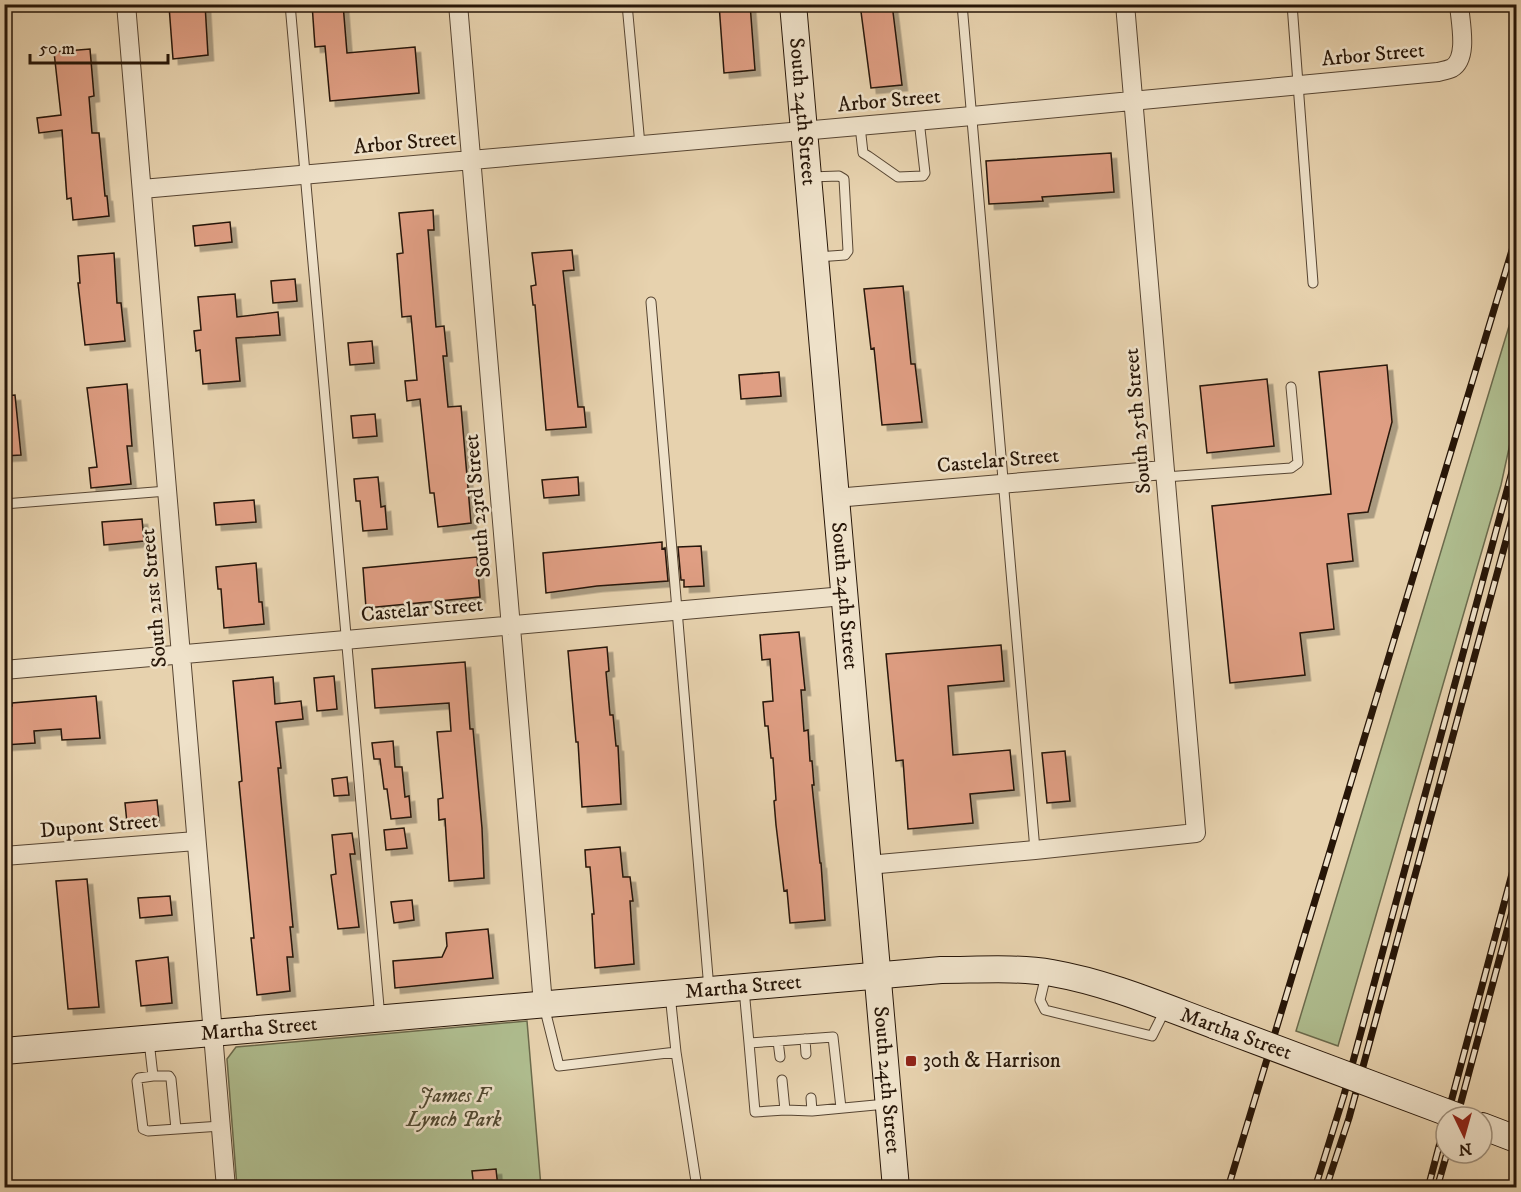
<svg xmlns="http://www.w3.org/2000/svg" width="1521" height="1192" viewBox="0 0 1521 1192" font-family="'IM FELL DW Pica',serif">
<defs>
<filter id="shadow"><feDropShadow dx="5.5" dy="5.5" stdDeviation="0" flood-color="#0004"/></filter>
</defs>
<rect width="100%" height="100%" fill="#e7d2ae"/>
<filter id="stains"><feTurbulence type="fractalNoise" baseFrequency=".00333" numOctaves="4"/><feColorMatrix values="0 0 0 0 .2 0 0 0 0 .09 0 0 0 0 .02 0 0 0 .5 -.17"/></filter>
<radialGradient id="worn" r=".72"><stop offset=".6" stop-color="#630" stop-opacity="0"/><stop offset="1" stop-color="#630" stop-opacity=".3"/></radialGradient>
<!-- green -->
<path fill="#afbd8f" stroke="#6b6a4c" stroke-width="1.5" d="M 1516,303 L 1516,416 L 1501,485 L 1338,1046 L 1296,1031 Z
M 527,1021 L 541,1187 L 237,1187 L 227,1059 L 236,1047 Z"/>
<!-- building -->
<path fill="#df9e83" stroke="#271608" stroke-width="1.5" filter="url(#shadow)" d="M 184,4 L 205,4 L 208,55 L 173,59 L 169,6 Z
M 312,4 L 343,4 L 347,53 L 415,47 L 419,93 L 330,101 L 325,46 L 315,47 Z
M 719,4 L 750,4 L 755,70 L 724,73 Z
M 860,4 L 892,4 L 902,85 L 871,88 Z
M 90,49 L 94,96 L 89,97 L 92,133 L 99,133 L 105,196 L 107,196 L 109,216 L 73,220 L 71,198 L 67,199 L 62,130 L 39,133 L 37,118 L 61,115 L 54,52 Z
M 1111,153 L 1114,192 L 1042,197 L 1043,201 L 989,204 L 986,161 Z
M 433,210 L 434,230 L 428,230 L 436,327 L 444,326 L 447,356 L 443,356 L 448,407 L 461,406 L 471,523 L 438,527 L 434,493 L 430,493 L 420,399 L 407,401 L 405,381 L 417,380 L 411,316 L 402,317 L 397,254 L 403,253 L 399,213 Z
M 230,222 L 232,242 L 195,246 L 193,226 Z
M 572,250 L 574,270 L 563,271 L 578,407 L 584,407 L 586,427 L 546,430 L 535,305 L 533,305 L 531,286 L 536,285 L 532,253 Z
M 114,253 L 117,303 L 121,303 L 125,341 L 85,345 L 78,283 L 80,283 L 78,256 Z
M 295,279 L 297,301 L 273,303 L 271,281 Z
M 903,286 L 911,364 L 915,364 L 922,422 L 882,425 L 874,348 L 871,349 L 864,289 Z
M 235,294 L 237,317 L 278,312 L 280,335 L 236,338 L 240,381 L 203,384 L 200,350 L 196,351 L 194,331 L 201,330 L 198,297 Z
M 372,341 L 374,363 L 350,365 L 348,343 Z
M 1387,365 L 1392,422 L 1368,512 L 1348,514 L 1353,561 L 1327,564 L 1334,629 L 1300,633 L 1305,675 L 1230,683 L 1212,506 L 1331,494 L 1319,372 Z
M 779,372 L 781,396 L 741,399 L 739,375 Z
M 1267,379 L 1274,446 L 1207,453 L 1200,386 Z
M 127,384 L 132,446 L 127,446 L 131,484 L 91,488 L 89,468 L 97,467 L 87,388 Z
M 15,395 L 21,455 L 4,456 L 4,396 Z
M 375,414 L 377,436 L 353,438 L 351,416 Z
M 378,477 L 381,507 L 385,506 L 387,529 L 363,531 L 360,501 L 356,501 L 354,479 Z
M 578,477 L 579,495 L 544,498 L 542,480 Z
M 254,500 L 256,522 L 216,525 L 214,503 Z
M 142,519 L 144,541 L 104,545 L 102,522 Z
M 662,542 L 662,549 L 665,548 L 668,581 L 597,586 L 546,593 L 543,553 Z
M 701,546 L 704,586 L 684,587 L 684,580 L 681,580 L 678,547 Z
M 477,557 L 480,597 L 366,608 L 363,568 Z
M 256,563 L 259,602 L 262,602 L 264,624 L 224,628 L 221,589 L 218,589 L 216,567 Z
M 799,632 L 805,690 L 801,690 L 804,731 L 808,730 L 810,761 L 812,761 L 814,785 L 812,785 L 820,863 L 821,863 L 825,920 L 790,923 L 787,890 L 784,891 L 776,825 L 774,801 L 776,800 L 773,758 L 771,758 L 768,726 L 765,726 L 763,702 L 773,701 L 770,659 L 762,660 L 760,635 Z
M 1001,645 L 1004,681 L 948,686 L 953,755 L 1010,750 L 1014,790 L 970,794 L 973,823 L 908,829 L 903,760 L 896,761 L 886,654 Z
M 607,647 L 609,671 L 606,672 L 610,715 L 613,715 L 616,746 L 618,746 L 621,804 L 582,807 L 578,742 L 576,742 L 568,651 Z
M 465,662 L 470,729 L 473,729 L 482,828 L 484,878 L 449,881 L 445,819 L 439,820 L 438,799 L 443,798 L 437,732 L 451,731 L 449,703 L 375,708 L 372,669 Z
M 334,676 L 337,709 L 317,711 L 314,678 Z
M 273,677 L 275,704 L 301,701 L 303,719 L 276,722 L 281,768 L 278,768 L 293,927 L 290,927 L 293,957 L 287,957 L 290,991 L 257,995 L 251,938 L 254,938 L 239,782 L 242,781 L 233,681 Z
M 96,696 L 100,738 L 62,740 L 61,729 L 34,731 L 35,743 L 4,745 L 4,706 L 12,706 L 12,703 Z
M 393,741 L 395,767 L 402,767 L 405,797 L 409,796 L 411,817 L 391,819 L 387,789 L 384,789 L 380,759 L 374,759 L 372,743 Z
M 1065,751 L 1070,801 L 1047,803 L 1042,753 Z
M 347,777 L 349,795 L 334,796 L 332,779 Z
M 157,800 L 159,820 L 127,823 L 125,803 Z
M 404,828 L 407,848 L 386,850 L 384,830 Z
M 352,833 L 355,854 L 350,854 L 359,927 L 338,929 L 331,875 L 336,874 L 332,835 Z
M 620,847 L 623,877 L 630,877 L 633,901 L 630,901 L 634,964 L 595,968 L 592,914 L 594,914 L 590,867 L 586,867 L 585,850 Z
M 87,879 L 99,1007 L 68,1009 L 56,881 Z
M 170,896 L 172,915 L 140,918 L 138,898 Z
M 412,900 L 414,920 L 394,923 L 391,902 Z
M 488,929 L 493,978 L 395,988 L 393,961 L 442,957 L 447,946 L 446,933 Z
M 168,957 L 172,1003 L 141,1006 L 136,961 Z
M 496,1169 L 498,1188 L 474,1188 L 472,1171 Z"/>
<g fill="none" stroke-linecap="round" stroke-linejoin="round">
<!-- lane casing -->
<g stroke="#574532" stroke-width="11">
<path id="lane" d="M 290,4 L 380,1018
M 627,4 L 640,145
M 962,4 L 1035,850
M 1292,4 L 1313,283
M 860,126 L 863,153 L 868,156 L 898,177 L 923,176 L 925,173 L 919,120
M 810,177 L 839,176 L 844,179 L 848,251 L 845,255 L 817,257
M 651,302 L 709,989
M 1165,477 L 1291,468 L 1298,463 L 1291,387
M 4,504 L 167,491
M 1046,975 L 1040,1000 L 1045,1010 L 1152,1036 L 1166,1008
M 744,989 L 749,1043
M 544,1006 L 559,1066 L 676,1052 L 670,994
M 805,1039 L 806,1054
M 149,1041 L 153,1076 L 139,1078 L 137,1081 L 143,1129 L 148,1131 L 221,1126
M 778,1041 L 749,1043 L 755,1112 L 785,1110
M 676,1052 L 697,1188
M 780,1057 L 778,1041 L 833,1037 L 841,1108
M 153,1076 L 169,1076 L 171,1079 L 176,1129
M 782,1080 L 785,1110 L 812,1111
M 811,1098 L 812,1111 L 886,1104"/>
</g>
<!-- street casing -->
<g stroke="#574532" stroke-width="20">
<path id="street" d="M 126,4 L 226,1188
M 458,4 L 543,1004
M 142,189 L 972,116 L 1438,72 C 1442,71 1448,70 1452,68 C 1469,58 1460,21 1459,4
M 835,498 L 1164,470
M 4,670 L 844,596
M 4,856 L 196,841
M 868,865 L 1035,850 L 1196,833 L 1125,4"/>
</g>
<!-- secondary casing -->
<g stroke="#271608" stroke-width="28">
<g id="secondary">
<path id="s1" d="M 793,4 L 896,1188"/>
<path id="s2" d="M 4,1051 L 941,970 C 978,970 1016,967 1052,973 C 1109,983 1162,1006 1216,1026"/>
<path d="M 1482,1126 L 1516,1139"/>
</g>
</g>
<!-- lane -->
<use href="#lane" stroke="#efe2ca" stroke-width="9"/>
<!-- street -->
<use href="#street" stroke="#efe2ca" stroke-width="18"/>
<!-- secondary -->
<use href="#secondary" stroke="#efe2ca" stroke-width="26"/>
<!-- rail casing -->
<g stroke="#271608" stroke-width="7">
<path id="rail" d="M 1447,1117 L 1516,859
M 1457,1117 L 1516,897
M 1228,1188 L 1516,237
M 1315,1188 L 1344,1095 L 1516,457
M 1326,1188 L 1349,1118 L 1516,504
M 1428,1188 L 1446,1120
M 1437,1188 L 1447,1153"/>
</g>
<!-- rail -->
<use href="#rail" stroke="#efe2ca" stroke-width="4.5" stroke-dasharray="14" stroke-linecap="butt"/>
<!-- secondary-bridge casing -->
<g stroke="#271608" stroke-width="28" stroke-linecap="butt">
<path id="secondary-bridge" d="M 1216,1026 L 1459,1117"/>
</g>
<!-- secondary-bridge -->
<use href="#secondary-bridge" stroke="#efe2ca" stroke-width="26"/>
</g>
<!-- markers -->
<rect fill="#8f2418" stroke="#efe2ca" stroke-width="2" x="905" y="1055" width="12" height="12" rx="3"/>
<g text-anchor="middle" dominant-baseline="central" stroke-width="5" stroke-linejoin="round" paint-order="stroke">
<!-- street labels -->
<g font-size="21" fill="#271608" stroke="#efe2ca">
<text transform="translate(1373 55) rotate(-5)">Arbor Street</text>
<text transform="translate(889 101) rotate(-5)">Arbor Street</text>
<text stroke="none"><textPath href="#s1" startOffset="108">South 24th Street</textPath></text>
<text transform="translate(405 143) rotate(-5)">Arbor Street</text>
<text transform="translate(1138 421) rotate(-95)">South 25th Street</text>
<text transform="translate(998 461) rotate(-5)">Castelar Street</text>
<text transform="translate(478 506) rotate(-95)">South 23rd Street</text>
<text stroke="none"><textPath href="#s1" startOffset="594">South 24th Street</textPath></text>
<text transform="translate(154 598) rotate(-95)">South 21st Street</text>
<text transform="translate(422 610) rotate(-5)">Castelar Street</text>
<text transform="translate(99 826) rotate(-5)">Dupont Street</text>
<text stroke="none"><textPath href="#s2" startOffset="742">Martha Street</textPath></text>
<text stroke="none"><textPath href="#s2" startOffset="256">Martha Street</textPath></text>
<text transform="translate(1236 1034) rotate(20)">Martha Street</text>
<text stroke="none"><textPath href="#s1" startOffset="1080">South 24th Street</textPath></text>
</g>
<!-- poi labels -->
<g font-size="21" fill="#271608" stroke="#efe2ca" text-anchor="start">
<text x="923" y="1061">30th &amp; Harrison</text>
</g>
<!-- park labels -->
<g font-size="21" font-style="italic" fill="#504830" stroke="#efe2ca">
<text x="454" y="1096">James F<tspan x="454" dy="24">Lynch Park</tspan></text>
</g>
</g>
<!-- margin -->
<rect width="1521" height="1192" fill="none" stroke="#e7d2ae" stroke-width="24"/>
<rect x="6" y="6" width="1509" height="1180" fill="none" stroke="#271608" stroke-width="3"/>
<rect x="12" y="12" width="1497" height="1168" fill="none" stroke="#271608" stroke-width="1.5"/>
<!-- north arrow -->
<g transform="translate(1464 1135) rotate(175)"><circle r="28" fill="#efe2ca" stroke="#9f907c" stroke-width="1.5"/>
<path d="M0-4.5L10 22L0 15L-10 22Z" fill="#8f2418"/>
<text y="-9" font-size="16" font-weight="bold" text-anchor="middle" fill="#271608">N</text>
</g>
<!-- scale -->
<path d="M30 54v9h138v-9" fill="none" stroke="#271608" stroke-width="3"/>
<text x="39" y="54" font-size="18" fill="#271608" stroke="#efe2ca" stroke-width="4.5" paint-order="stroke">50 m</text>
<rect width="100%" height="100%" filter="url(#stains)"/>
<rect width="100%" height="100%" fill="url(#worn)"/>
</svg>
